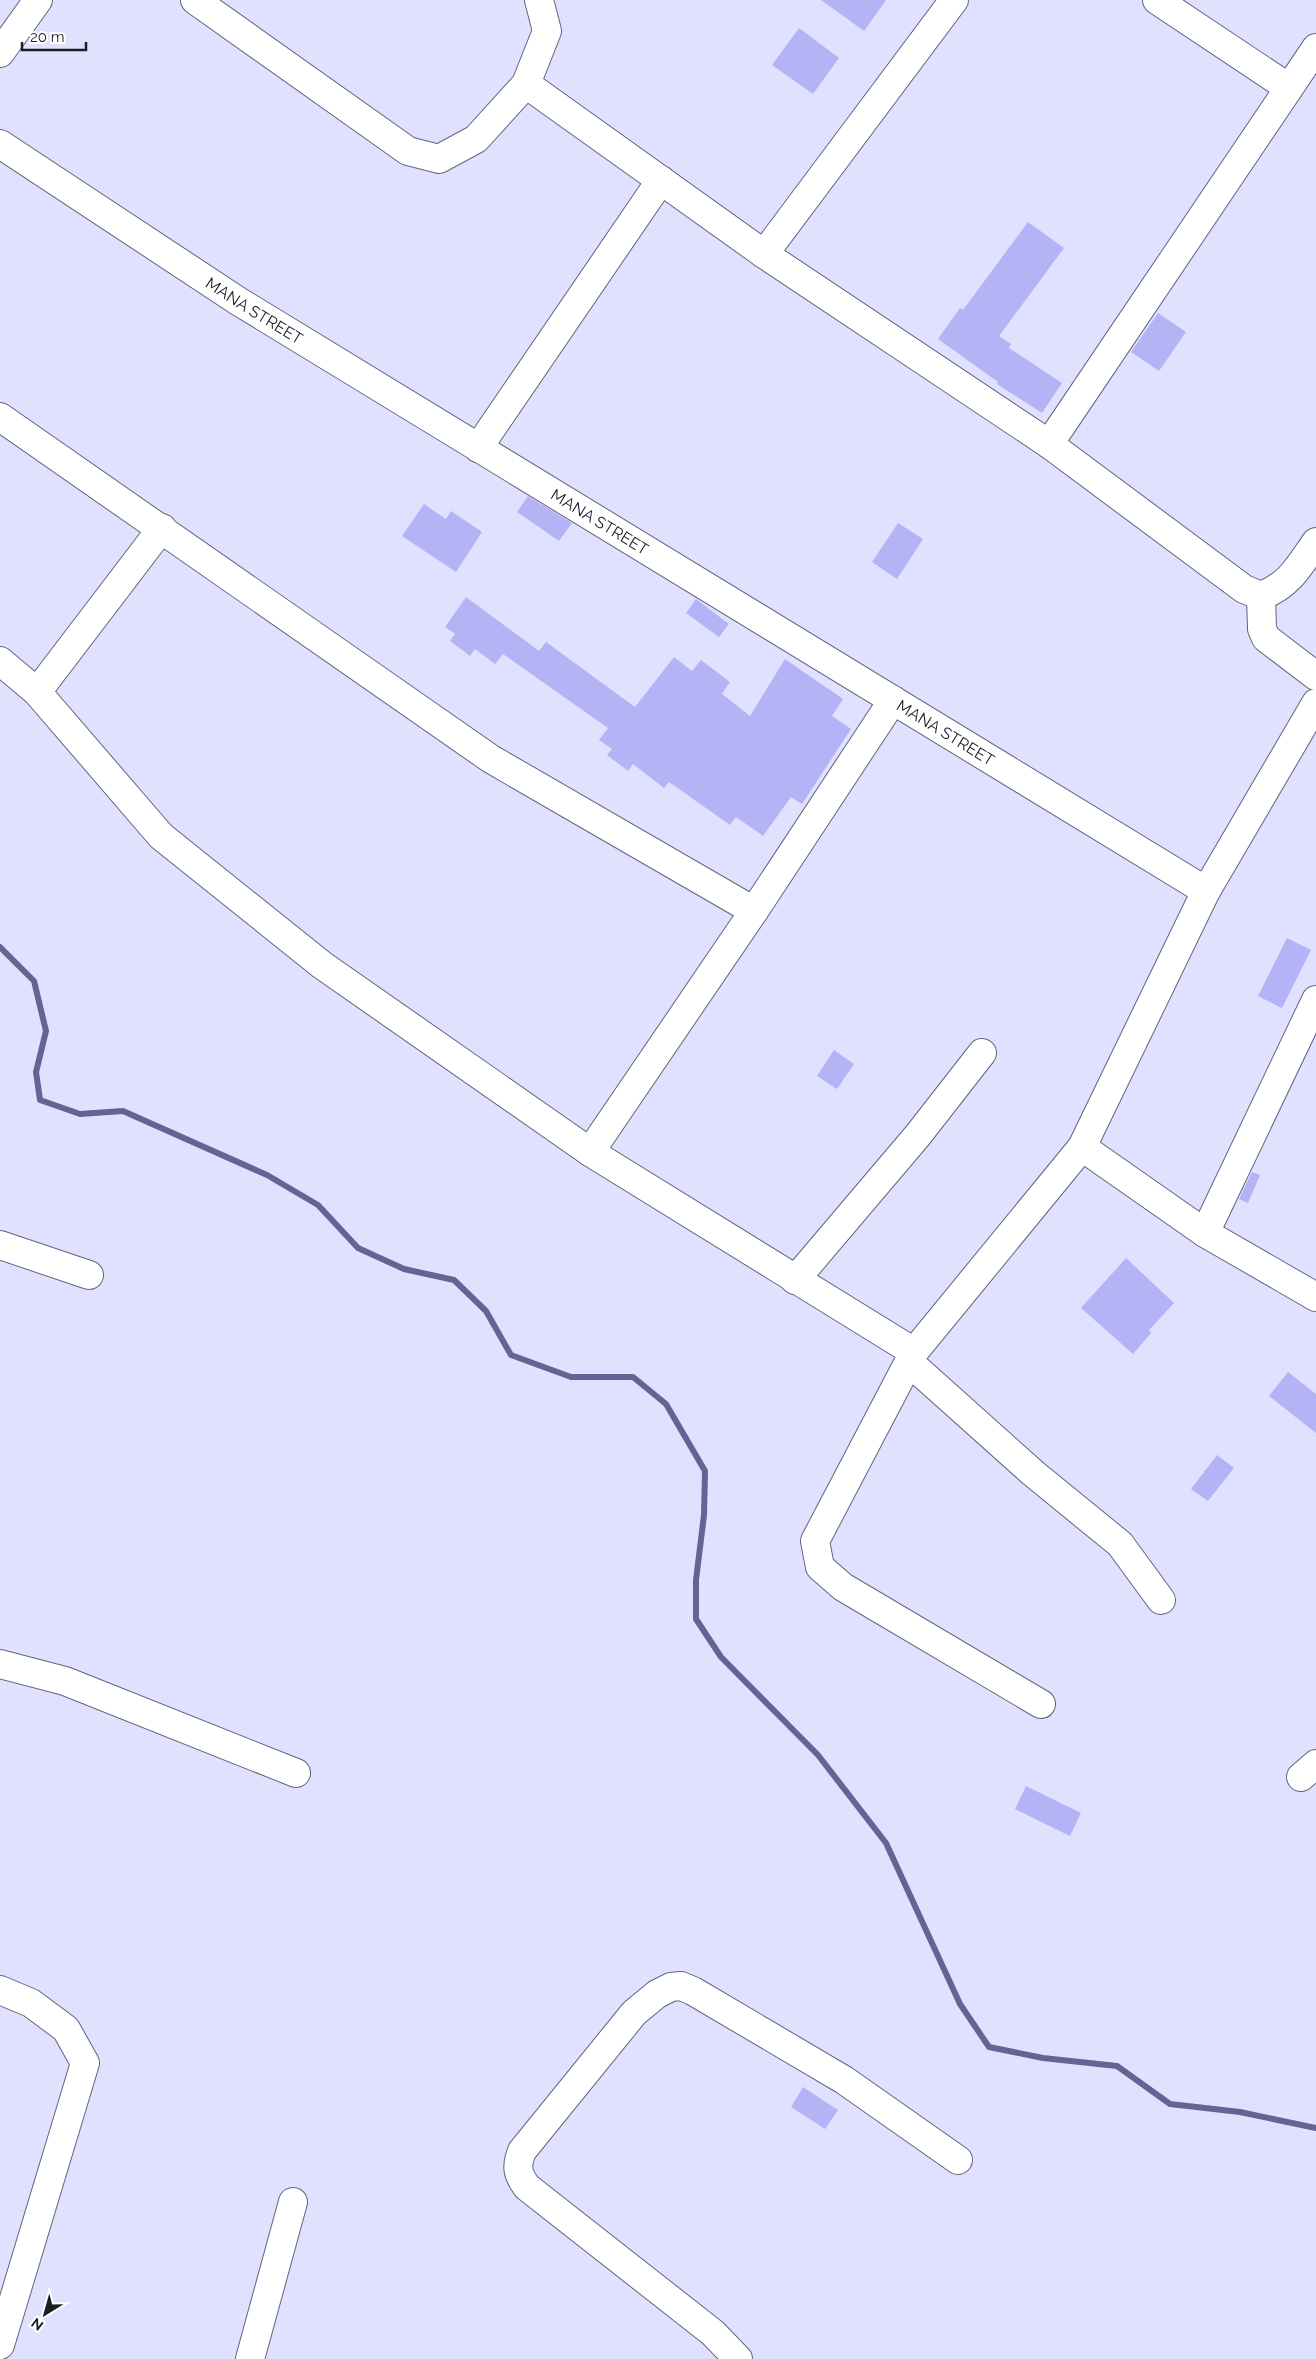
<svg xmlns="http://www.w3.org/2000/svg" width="1316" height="2359" viewBox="0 0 1316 2359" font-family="Raleway,sans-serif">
<rect width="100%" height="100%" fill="#e0e1fe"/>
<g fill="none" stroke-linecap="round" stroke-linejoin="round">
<!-- stream -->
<path stroke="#646393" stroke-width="6" d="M 0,947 L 34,981 L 46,1031 L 36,1072 L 40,1100 L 80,1114 L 123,1111 L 267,1175 L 318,1205 L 358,1248 L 404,1269 L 454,1280 L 486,1311 L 511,1355 L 571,1377 L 633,1377 L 666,1404 L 705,1471 L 704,1515 L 696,1580 L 696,1619 L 721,1657 L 818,1755 L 886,1843 L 960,2004 L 989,2047 L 1043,2058 L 1117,2066 L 1170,2104 L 1240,2112 L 1316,2128"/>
</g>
<!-- building -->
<path fill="#b4b3f6" d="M 821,0 L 886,0 L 864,31 Z
M 799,28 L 839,58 L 813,94 L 772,65 Z
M 1028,222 L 1064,248 L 999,336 L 1011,344 L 1009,348 L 1062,383 L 1042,413 L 997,384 L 998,382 L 938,339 L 960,308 L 963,310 Z
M 1158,313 L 1186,332 L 1159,371 L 1131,352 Z
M 528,496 L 572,523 L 559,541 L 517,512 Z
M 424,504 L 446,519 L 451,511 L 482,532 L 456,572 L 402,536 Z
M 898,523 L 923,539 L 897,579 L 872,562 Z
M 466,597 L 539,651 L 546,642 L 635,707 L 674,657 L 692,671 L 701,660 L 730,682 L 722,694 L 750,716 L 785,659 L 843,699 L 832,716 L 851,729 L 802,804 L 791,797 L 763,836 L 736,817 L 730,825 L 669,782 L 664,788 L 633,764 L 628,771 L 607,755 L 612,749 L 599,740 L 608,728 L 503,654 L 495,664 L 475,649 L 470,656 L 450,641 L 455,634 L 445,627 Z
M 696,599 L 729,624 L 719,637 L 686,613 Z
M 1287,938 L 1311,950 L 1282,1008 L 1258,996 Z
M 834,1050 L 854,1064 L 837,1089 L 817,1076 Z
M 1252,1172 L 1260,1175 L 1248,1203 L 1239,1199 Z
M 1126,1258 L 1174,1303 L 1149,1330 L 1151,1333 L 1133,1354 L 1081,1308 Z
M 1288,1372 L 1316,1394 L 1316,1433 L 1269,1396 Z
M 1217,1455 L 1234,1468 L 1208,1501 L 1191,1489 Z
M 1026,1786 L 1081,1813 L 1070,1836 L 1015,1809 Z
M 803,2087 L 838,2110 L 825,2129 L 791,2107 Z"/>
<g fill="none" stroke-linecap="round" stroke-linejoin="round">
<!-- minor casing -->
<g stroke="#63637d" stroke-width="30">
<g id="minor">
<path d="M 195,0 L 408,151 L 439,159 L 476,139 L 526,84 L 547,31 L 539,0"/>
<path d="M 1157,0 L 1289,88"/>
<path d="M 0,53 L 38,0"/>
<path d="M 526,84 L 764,254 L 1049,444 L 1244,589 L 1261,596 C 1290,585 1299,566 1316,542"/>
<path id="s1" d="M 0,144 L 238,301 L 1206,891"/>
<path d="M 764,254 L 954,0"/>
<path d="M 0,417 L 491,759 L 754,911"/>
<path d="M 1049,444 L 1316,48"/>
<path d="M 478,448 L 661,180"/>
<path d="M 1261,596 L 1262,629 L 1266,638 L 1316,676"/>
<path d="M 0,661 L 37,692 L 161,836 L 322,965 L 590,1152 L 914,1352"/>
<path d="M 37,692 L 162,528"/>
<path d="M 1082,1147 L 1205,1233 L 1316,1297"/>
<path d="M 590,1152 L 754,911 L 893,700"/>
<path d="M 1205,1233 L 1316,1000"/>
<path d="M 0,1245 L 89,1275"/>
<path d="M 795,1280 L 918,1135 L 982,1053"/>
<path d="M 909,1362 L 1033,1473 L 1120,1544 L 1161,1600"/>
<path d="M 0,1664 L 65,1681 L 296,1773"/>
<path d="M 1041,1704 L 843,1587 L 820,1567 L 815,1541 L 914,1352 L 1082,1147 L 1206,891 L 1316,703"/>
<path d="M 1301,1777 L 1316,1764"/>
<path d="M 0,1990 L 31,2003 L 66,2029 L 85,2063 L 0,2345"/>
<path d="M 250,2359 L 293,2202"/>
<path d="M 738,2359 L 713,2333 L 527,2187 C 517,2174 516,2166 522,2151 L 634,2013 L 657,1994 L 671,1987 L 681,1986 L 693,1991 L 844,2080 L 958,2160"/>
</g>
</g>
<!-- minor -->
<use href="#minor" stroke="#fff" stroke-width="28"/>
</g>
<g text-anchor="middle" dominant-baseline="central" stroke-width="4" stroke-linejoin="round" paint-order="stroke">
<!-- street labels -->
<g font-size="16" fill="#1c1c27" stroke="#fff">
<text stroke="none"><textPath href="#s1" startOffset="304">MANA STREET</textPath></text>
<text stroke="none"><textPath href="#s1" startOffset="709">MANA STREET</textPath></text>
<text stroke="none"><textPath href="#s1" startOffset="1114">MANA STREET</textPath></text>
</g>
</g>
<!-- north arrow -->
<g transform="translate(45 2314) rotate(217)" stroke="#ffffff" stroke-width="4" paint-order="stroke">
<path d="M0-4L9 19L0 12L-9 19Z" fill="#1c1c27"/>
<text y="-8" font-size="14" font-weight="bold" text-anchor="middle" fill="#1c1c27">N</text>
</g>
<!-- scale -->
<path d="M22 42v8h64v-8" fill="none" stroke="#1c1c27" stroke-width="2.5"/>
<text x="30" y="42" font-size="15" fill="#1c1c27" stroke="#ffffff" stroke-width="4" paint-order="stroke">20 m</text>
</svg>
